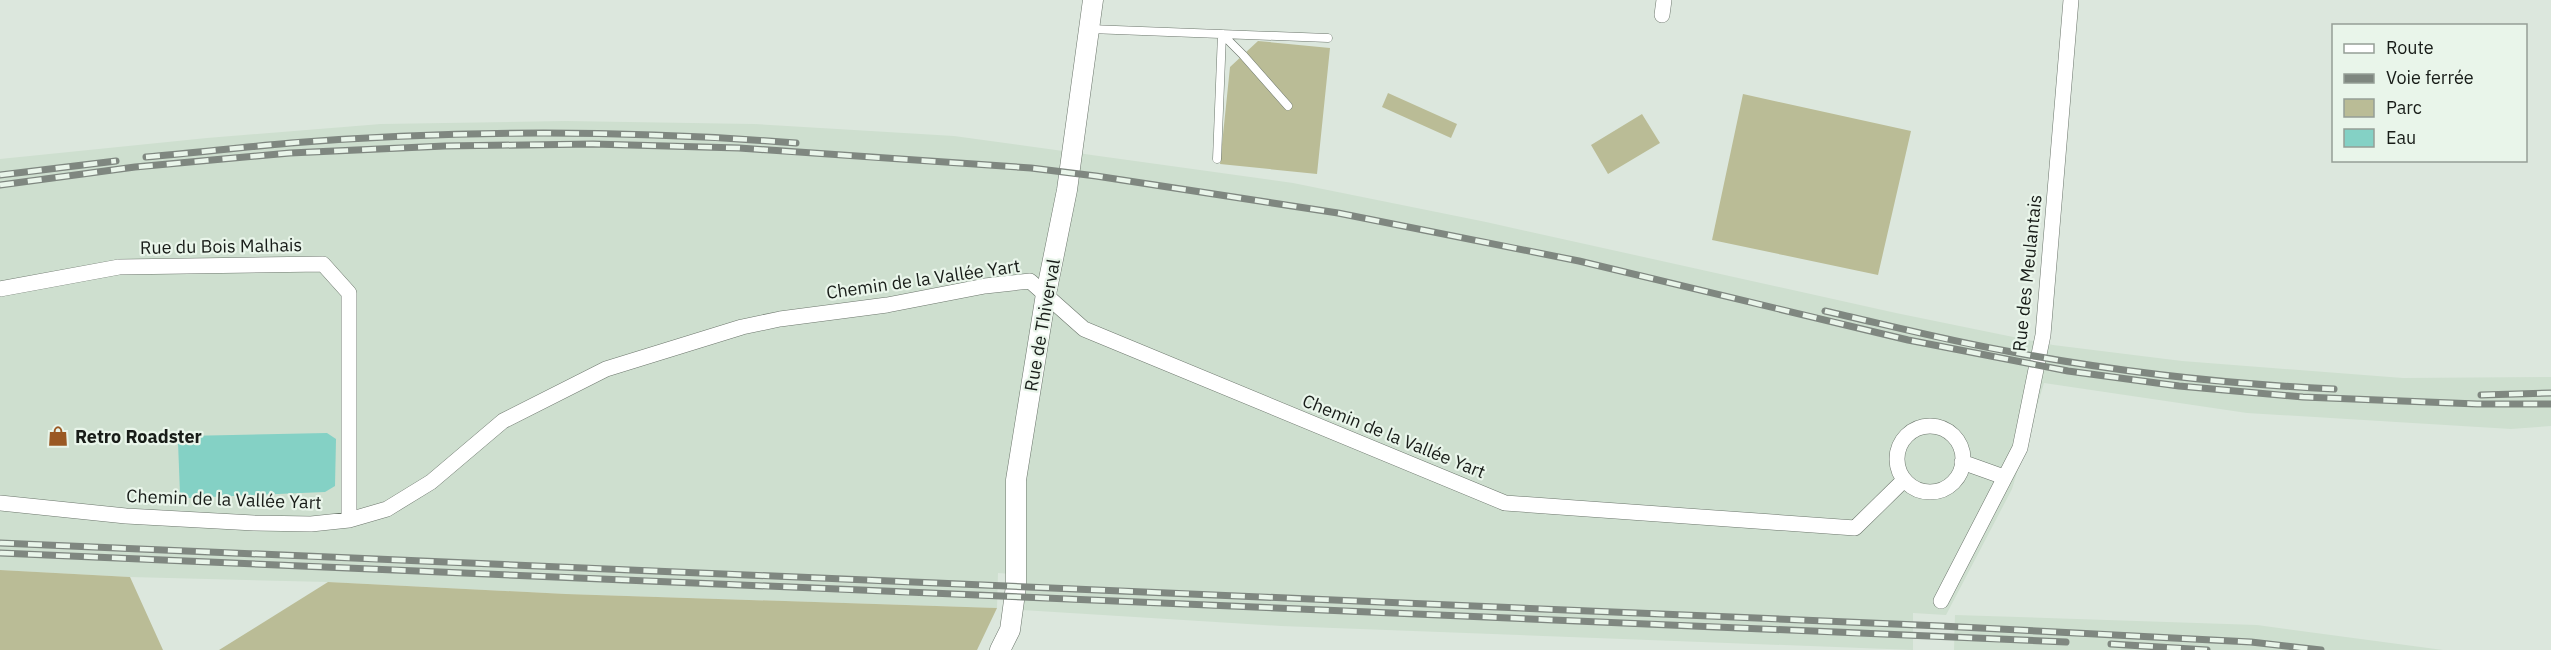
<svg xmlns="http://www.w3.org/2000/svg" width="2551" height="650" viewBox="0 0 2551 650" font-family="'IBM Plex Sans',sans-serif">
<rect width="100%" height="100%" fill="#dce7dd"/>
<!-- built -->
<path fill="#cedfcf" d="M 565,121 L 754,124 L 954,136 L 1293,183 L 1486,222 L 1896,313 L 2053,345 L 2182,361 L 2403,378 L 2551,377 L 2551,426 L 2511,429 L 2247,413 L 2044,383 L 2012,489 L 1946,615 L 1913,613 L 1913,650 L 1281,626 L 1022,610 L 1023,575 L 998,573 L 997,608 L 566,594 L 328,582 L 130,577 L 0,570 L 0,159 L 207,138 L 381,124 Z
M 1955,615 L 2257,625 L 2443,650 L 1954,650 Z"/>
<!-- green -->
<path fill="#babc96" d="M 1258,41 L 1330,48 L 1317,174 L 1220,164 L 1230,67 Z
M 1388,93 L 1457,124 L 1451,138 L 1382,107 Z
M 1743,94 L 1911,131 L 1878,275 L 1712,240 Z
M 1642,114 L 1660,143 L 1608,174 L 1591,145 Z
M 0,570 L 130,577 L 163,650 L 0,650 Z
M 328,582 L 566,594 L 997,608 L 977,650 L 219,650 Z"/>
<!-- water -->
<path fill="#84d1c5" d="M 327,433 L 336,439 L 335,486 L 325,492 L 188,498 L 180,494 L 178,442 L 185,436 Z"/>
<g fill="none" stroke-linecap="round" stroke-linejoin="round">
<!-- service casing -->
<g stroke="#6c766c" stroke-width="9">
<path id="service" d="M 1090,29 L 1328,38
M 1222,34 L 1243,55 L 1288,106
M 1217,159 L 1222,34"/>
</g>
<!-- minor casing -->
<g stroke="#6c766c" stroke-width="16">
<path id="minor" d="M 1662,15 L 1664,0
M 0,289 L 119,267 L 323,264 L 349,293 L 349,520
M1897 459a33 33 0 1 1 66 0a33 33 0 1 1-66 0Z
M 1962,462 L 2004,477
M 0,503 L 126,516 L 254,523 L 311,524 L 349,520 L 387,509 L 431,482 L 503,421 L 606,369 L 742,327 L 780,319 L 887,305 L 985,286 L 1030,281 L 1084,329 L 1505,503 L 1855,528 L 1904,480
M 1941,601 L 2020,448 L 2043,335 L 2071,0"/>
</g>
<!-- tertiary casing -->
<g stroke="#6c766c" stroke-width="21">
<path id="tertiary" d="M 1000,650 L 1010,630 L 1016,586 L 1016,480 L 1046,294 L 1067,190 L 1093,0"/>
</g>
<!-- service -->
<use href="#service" stroke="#fff" stroke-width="8"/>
<!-- minor -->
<use href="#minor" stroke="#fff" stroke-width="15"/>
<!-- tertiary -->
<use href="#tertiary" stroke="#fff" stroke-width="20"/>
<!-- rail casing -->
<g stroke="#7f8780" stroke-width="7">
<path id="rail" d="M 146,157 C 194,153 243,147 291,143 C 457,130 630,130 796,143
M 0,175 L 116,161
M 0,185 L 135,167 L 290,153 L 445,146 L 593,144 L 739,148 L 1031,168 L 1096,176 L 1338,213 L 1579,261 L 1908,340 L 2068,371 L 2179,386 L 2303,397 L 2477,404 L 2551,404
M 1825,311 C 1887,325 1949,341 2012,352 C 2118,372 2226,384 2334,389
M 2481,395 L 2551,393
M 0,543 L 1941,626 L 2251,642 L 2321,650
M 0,553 L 2066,642
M 2111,644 L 2207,650"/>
</g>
<!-- rail -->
<use href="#rail" stroke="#e9f5ea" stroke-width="4.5" stroke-dasharray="14" stroke-linecap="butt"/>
</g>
<!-- icons -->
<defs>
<g id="shop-bare" transform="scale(1.62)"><path d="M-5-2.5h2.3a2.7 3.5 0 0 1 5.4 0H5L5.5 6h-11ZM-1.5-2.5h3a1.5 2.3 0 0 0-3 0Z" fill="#9a5924" stroke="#e9f5ea" stroke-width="2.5" paint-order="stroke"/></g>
</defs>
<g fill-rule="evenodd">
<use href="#shop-bare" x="58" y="436"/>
</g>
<g text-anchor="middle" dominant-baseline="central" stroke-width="4.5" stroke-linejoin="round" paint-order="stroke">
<!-- street labels -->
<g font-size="18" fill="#181c18" stroke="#e9f5ea">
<text transform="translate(221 246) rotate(-1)">Rue du Bois Malhais</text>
<text transform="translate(2027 273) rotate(-84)">Rue des Meulantais</text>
<text transform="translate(923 279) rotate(-8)">Chemin de la Vallée Yart</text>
<text transform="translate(1042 325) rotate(-80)">Rue de Thiverval</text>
<text transform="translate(1394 436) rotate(22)">Chemin de la Vallée Yart</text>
<text transform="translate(224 499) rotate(2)">Chemin de la Vallée Yart</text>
</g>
<!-- poi labels -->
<g font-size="18" font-weight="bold" fill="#181c18" stroke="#e9f5ea" text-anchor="start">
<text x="75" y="436">Retro Roadster</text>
</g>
</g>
<!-- legend -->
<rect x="2332" y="24" width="195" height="138" fill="#e9f5ea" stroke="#959e96" stroke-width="1.5"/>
<rect x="2344" y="44" width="30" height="9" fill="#ffffff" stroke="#959e96" stroke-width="1.5"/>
<text x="2386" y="54" font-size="18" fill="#181c18">Route</text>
<rect x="2344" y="74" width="30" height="9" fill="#7f8780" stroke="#959e96" stroke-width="1.5"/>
<text x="2386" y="84" font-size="18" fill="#181c18">Voie ferrée</text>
<rect x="2344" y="99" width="30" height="18" fill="#babc96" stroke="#959e96" stroke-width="1.5"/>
<text x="2386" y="114" font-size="18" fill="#181c18">Parc</text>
<rect x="2344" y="129" width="30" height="18" fill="#84d1c5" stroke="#959e96" stroke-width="1.5"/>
<text x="2386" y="144" font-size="18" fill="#181c18">Eau</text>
</svg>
